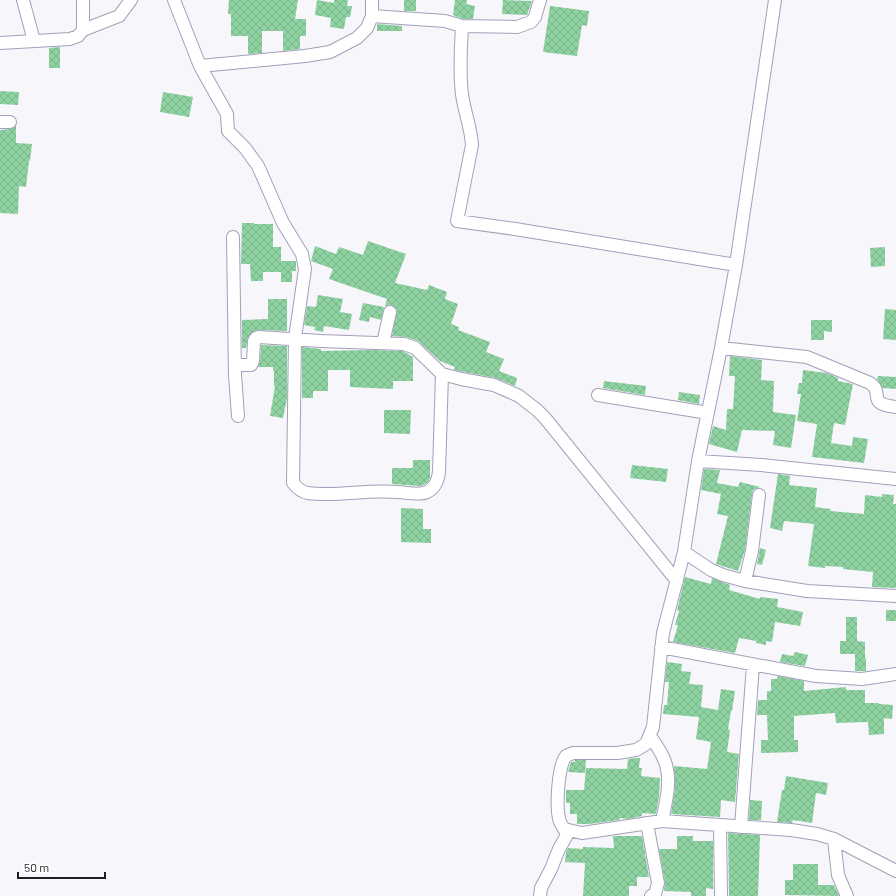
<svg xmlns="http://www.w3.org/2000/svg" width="896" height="896" viewBox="0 0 896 896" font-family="Barlow,sans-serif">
<defs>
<pattern id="building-cross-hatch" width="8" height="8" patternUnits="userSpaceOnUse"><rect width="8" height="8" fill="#8fd2a1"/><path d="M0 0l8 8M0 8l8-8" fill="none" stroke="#7bb48b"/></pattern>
</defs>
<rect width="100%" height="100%" fill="#f6f6fb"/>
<!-- building -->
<path fill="url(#building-cross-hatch)" d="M 229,0 L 298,0 L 295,19 L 306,19 L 306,36 L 300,36 L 300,49 L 283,51 L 283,31 L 262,31 L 262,53 L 248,54 L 248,36 L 231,36 L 231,14 L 228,14 Z
M 317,0 L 334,3 L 334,0 L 348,0 L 347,6 L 352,6 L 350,17 L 346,17 L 344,29 L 330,27 L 331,18 L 315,15 Z
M 404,0 L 416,0 L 416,11 L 404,11 Z
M 455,0 L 467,0 L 466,4 L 475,6 L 473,19 L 463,19 L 453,15 Z
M 503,0 L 532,1 L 527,15 L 502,14 Z
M 550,6 L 589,11 L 587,26 L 582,25 L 577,56 L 543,52 Z
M 377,24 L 402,26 L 402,31 L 377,31 Z
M 60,47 L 60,68 L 49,68 L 49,48 Z
M 0,91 L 19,92 L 18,105 L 0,104 Z
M 163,92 L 193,97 L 189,117 L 160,112 Z
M 16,126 L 16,143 L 32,144 L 30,161 L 29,161 L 26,187 L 19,186 L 18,214 L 0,213 L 0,130 L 10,129 Z
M 242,223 L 254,223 L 254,224 L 273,224 L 273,247 L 281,247 L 281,261 L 296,261 L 296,271 L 292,271 L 292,282 L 281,282 L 281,272 L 263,272 L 263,281 L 251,281 L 250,264 L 241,264 Z
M 368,241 L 406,254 L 395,283 L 427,290 L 429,285 L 447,292 L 445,299 L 458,304 L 451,324 L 459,327 L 458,330 L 490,342 L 486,352 L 504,359 L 499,371 L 517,378 L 515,386 L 496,378 L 454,370 L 455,367 L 440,361 L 418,341 L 406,337 L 392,336 L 397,310 L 395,307 L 392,305 L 385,306 L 387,299 L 329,279 L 333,269 L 311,261 L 315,246 L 336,254 L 339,247 L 363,255 Z
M 885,247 L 885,266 L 871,267 L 870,248 Z
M 318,295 L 343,299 L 340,312 L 352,314 L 349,330 L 324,326 L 323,332 L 314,330 L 315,327 L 304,325 L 307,306 L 316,307 Z
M 268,299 L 287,299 L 287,331 L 259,330 L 254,331 L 248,337 L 246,348 L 242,348 L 242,320 L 268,319 Z
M 363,303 L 384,307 L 381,320 L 370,317 L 369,322 L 359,320 Z
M 885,309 L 896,310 L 896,340 L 883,339 Z
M 811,320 L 832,320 L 832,332 L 824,331 L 824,340 L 811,340 Z
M 261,345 L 287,346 L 287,398 L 283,418 L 270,416 L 275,386 L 274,386 L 274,370 L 273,370 L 273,367 L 258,367 L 260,361 Z
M 302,347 L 321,349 L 321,351 L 370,350 L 403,351 L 413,357 L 413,381 L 393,381 L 393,389 L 350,387 L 350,370 L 328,370 L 328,391 L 313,391 L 313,398 L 302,398 Z
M 730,356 L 762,360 L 761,380 L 774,381 L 773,412 L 796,415 L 791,448 L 773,445 L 775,431 L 742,430 L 737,452 L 709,444 L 713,426 L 726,430 L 727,409 L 733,409 L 735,376 L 729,376 Z
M 803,370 L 827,373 L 838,378 L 838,381 L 853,384 L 845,425 L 834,423 L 831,443 L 852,446 L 853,437 L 868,439 L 864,463 L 812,457 L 817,424 L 797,421 L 801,394 L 797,394 L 799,383 L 802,383 Z
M 878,376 L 896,377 L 896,389 L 883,388 L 877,380 Z
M 604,381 L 646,386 L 645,395 L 603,388 Z
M 679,392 L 700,395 L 699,404 L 678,400 Z
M 384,410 L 411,410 L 410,434 L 384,433 Z
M 413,460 L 430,460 L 430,478 L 428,482 L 424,485 L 419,486 L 392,484 L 392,468 L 413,468 Z
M 632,465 L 668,469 L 666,482 L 630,478 Z
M 704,469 L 720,470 L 717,483 L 738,487 L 740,482 L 760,487 L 753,490 L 752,494 L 745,550 L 738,571 L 716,564 L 728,516 L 717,514 L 721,494 L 701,490 Z
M 778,474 L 790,476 L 789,485 L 817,488 L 815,507 L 831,509 L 830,511 L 864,514 L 865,495 L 882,497 L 882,494 L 894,495 L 893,504 L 896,504 L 896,588 L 872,587 L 873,572 L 843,569 L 843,567 L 825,566 L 825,568 L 808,566 L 814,524 L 784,521 L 782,531 L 770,528 Z
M 401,508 L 423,509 L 423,529 L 431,529 L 431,543 L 401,542 Z
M 760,548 L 766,550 L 762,565 L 757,564 Z
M 685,577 L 711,584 L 712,578 L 730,585 L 729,590 L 760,599 L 760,597 L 778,599 L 777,607 L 803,612 L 800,626 L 775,622 L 772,642 L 766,641 L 766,645 L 756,643 L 756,641 L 739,638 L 735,653 L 673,642 L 678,625 L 675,625 L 679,611 L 677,610 Z
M 886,610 L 896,610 L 896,621 L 886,621 Z
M 846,617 L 857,617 L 857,641 L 865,642 L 865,658 L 866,658 L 866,671 L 855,671 L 855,654 L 840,654 L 840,641 L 846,641 Z
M 795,652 L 808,655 L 805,666 L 780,662 L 782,654 L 793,656 Z
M 667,662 L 682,664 L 681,671 L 691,672 L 689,684 L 703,685 L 701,707 L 718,710 L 721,689 L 735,691 L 732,711 L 731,711 L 728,729 L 730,730 L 727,752 L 739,754 L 735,802 L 721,800 L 720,817 L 671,814 L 675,789 L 674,766 L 707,769 L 711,742 L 696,739 L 699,717 L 663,714 L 664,705 L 667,705 L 669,682 L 665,682 Z
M 778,676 L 804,681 L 804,691 L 846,687 L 846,690 L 865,690 L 865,703 L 879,703 L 879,704 L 893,705 L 892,719 L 884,718 L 884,734 L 869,735 L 868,722 L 836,723 L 835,713 L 794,716 L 794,740 L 798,740 L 798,752 L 761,753 L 761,740 L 768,740 L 767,715 L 757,715 L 758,700 L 767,700 L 767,691 L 771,691 L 771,679 L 777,679 Z
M 636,758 L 640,758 L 639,768 L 642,768 L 641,776 L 660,778 L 659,796 L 656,814 L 642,813 L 642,816 L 628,819 L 620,818 L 619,820 L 589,824 L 577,824 L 577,814 L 570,814 L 570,803 L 566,803 L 566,790 L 584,790 L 586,768 L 627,769 L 628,759 Z
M 575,760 L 586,760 L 585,773 L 568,772 L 571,762 L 575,762 Z
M 786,776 L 828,783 L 826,795 L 816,793 L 812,823 L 793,820 L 792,823 L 777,822 L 782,790 L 784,790 Z
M 750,800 L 762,801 L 761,820 L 749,820 Z
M 728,833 L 760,835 L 758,896 L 729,896 Z
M 613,836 L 642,836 L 649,877 L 637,877 L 637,886 L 629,886 L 629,896 L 583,896 L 585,863 L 565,862 L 566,852 L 568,848 L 583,849 L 583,847 L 614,848 Z
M 677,836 L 693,836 L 693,841 L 713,841 L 713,889 L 706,888 L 706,896 L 691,896 L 691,892 L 664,891 L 665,882 L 659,849 L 677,849 Z
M 793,864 L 818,864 L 818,885 L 834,885 L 839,896 L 785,895 L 785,880 L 793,880 Z"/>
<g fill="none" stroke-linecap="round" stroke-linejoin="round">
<!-- minor casing -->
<g stroke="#a2a0ba" stroke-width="14">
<path id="minor" d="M 23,0 L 34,41
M 83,0 L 83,30
M 174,0 L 200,66 L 227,114 L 228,131 L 245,148 L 258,166 L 283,223 L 302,254 L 305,269 L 295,338 L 293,483 C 297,488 301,492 308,493 C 337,497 367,489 397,492 C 406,492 418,496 427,492 C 435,488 438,481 439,472 L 442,374
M 372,0 L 372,16 L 445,21 L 462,26 L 517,27 L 531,22 L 535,17 L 540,0
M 775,0 L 736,265 L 721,348 L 698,461 L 684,552 L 663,633 L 653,727 L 646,744 L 636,750 L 617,753 L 573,753 L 566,756 C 558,766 556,805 559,818 C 559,822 562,825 564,829 L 582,833 L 662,821 L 791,830 L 817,834 L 834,839 L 896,871
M 462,26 C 461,49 459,71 462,94 C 464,111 471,127 472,145 L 457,221 L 515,229 L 736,265
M 0,43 L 70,39 L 78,36 L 83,30 L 119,16 L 131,0
M 200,66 L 305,56 L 330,52 L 357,38 L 367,28 L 372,16
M 0,122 L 10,122
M 233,237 L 235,375 L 238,416
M 383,343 L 390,312
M 721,348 L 807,357 L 870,383 C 885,393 865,404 896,407
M 235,365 L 251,365 L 253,361 L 254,341 L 256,338 L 259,337 L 321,341 L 404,344 L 415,348 L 442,374 L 461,379 L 494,385 L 519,396 L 537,410 L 545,418 L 677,581
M 598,395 L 708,413
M 698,461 L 761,465 L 896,479
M 684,552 L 711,570 L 723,575 L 745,581 L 807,591 L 896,596
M 745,581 L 752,551 L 759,495
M 661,647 L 816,676 L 862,679 L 896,674
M 650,736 C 655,743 660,750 663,757 C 673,777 666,801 662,821
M 647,823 L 658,883 L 655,894 L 651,896
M 720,825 L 721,896
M 741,827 L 753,665
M 834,839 L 838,875 L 847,896
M 540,896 L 541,888 L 551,869 L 559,849 L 569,831"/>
</g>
<!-- minor -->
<use href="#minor" stroke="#fff" stroke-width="12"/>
</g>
<!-- scale -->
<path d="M18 872v6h87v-6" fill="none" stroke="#1f1e27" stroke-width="2"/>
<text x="24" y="872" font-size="12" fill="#1f1e27" stroke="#ffffff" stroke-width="3" paint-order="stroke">50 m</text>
</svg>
